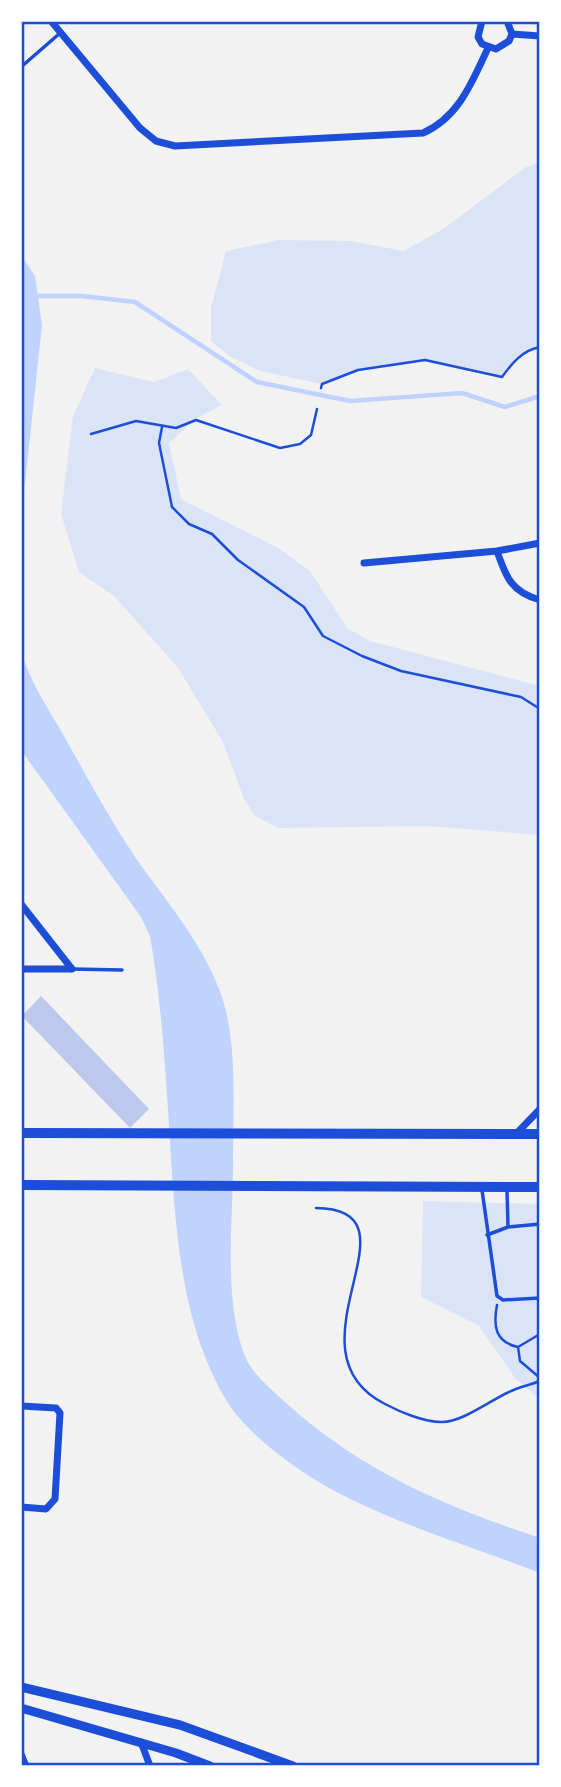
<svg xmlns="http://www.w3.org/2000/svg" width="561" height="1787" viewBox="0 0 561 1787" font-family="'Public Sans',sans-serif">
<rect width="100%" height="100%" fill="#f2f2f2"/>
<!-- green -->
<path fill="#dbe4f7" d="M 540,162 L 540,347 C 523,351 512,363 502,377 L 425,360 L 358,370 L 322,384 L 260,371 L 229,356 L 211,341 L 211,308 L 226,251 L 279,240 L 351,241 L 403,251 L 442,230 L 526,167 Z
M 95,368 L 154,382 L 188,369 L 222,405 L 197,418 L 169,443 L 181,499 L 277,547 L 310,571 L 348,629 L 370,641 L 540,686 L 540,835 L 428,826 L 279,828 L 255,816 L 244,799 L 223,742 L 178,668 L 114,596 L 79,572 L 61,514 L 73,416 Z
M 423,1201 L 540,1204 L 540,1400 L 515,1378 L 479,1326 L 421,1297 Z"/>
<!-- water -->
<path fill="#bfd3fe" d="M 21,255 L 35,276 L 42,325 L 21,521 Z
M 21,651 C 30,682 48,708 64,736 C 87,777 109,818 135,857 C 165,900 200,939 219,989 C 238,1036 233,1104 233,1155 C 234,1216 222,1299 245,1356 C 252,1374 271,1389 285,1402 C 361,1471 444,1506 540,1538 L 540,1573 C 465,1544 362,1514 297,1468 C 273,1451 244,1428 228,1403 C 178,1322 175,1218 169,1126 C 165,1063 161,998 150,936 L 141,917 L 21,750 Z"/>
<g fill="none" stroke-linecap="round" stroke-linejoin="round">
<!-- stream -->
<path stroke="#bfd3fe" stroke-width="4.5" d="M 36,296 L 82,296 L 135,302 L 257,382 L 350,401 L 462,393 L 505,407 L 540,396"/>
</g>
<!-- building -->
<path fill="#bdc9ec" d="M 41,996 L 149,1109 L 130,1128 L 22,1016 Z"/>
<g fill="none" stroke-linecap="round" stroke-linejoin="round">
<!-- path -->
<path stroke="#1d4ed8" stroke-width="2.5" d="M 321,388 L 322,384 L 358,370 L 425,360 L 502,377 C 512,363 523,350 540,347
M 162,427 L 159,443 L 172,507 L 189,524 L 212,534 L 238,560 L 304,607 L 323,636 L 362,656 L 401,671 L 521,697 L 540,709
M 91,434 L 136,421 L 176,428 L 196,420 L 280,448 L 300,444 L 311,435 L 317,409
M 316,1208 C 428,1209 279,1350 385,1404 C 400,1412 424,1422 441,1422 C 461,1423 491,1400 509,1392 C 519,1387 530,1385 540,1381
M 497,1305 C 493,1326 495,1342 518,1347
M 540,1334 L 518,1347 L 520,1361 L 540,1378"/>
<!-- service -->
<path stroke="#1d4ed8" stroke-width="3.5" d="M 21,67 L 59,34
M 72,969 L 122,970
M 482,1190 L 497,1296 L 503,1300 L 540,1298
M 507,1190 L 508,1227
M 487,1235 L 508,1227 L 540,1224"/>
<!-- minor -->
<path stroke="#1d4ed8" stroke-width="7" d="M 51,21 L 140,128 L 156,141 L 175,146 L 423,133 C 459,117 472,82 488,48
M 482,21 L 478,37 L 482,44 L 496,49 L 509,41 L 512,34 L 507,21
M 512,34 L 540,36
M 497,551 C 506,577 511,592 540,600
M 364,563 L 497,551 L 540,543
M 21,904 L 72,969
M 21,969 L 72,969
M 516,1134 L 540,1109
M 21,1406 L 56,1408 L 60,1413 L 55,1499 L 46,1509 L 21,1507
M 141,1742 L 150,1766
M 21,1754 L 26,1766"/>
<!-- tertiary -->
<path stroke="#1d4ed8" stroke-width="9" d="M 21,1687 L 180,1725 L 293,1766
M 21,1708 L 176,1753 L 210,1766"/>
<!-- secondary -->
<path stroke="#1d4ed8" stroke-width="10" d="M 21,1133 L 540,1134
M 21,1185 L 540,1187"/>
</g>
<!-- border -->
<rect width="561" height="1787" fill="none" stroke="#ffffff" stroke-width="46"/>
<rect x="23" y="23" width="515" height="1741" fill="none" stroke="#1d4ed8" stroke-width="2.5"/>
</svg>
